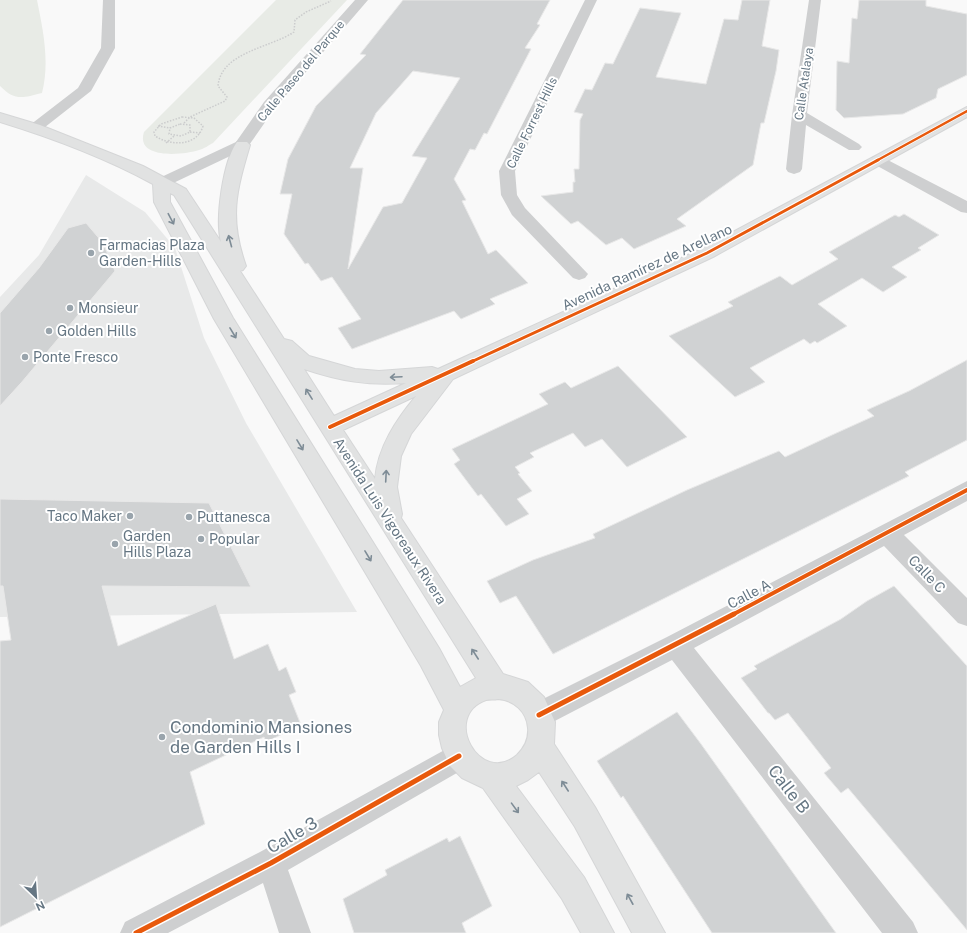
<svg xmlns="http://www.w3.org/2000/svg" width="967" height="933" viewBox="0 0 967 933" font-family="'Public Sans',sans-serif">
<rect width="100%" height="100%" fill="#f9f9f9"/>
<!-- built -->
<path fill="#e8e9e9" d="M 86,175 L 145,212 L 175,248 L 204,338 L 246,423 L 357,612 L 0,617 L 0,297 L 39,255 Z"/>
<!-- green -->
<path fill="#e8ebe6" d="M 0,0 L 37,0 C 43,30 50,62 42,93 C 22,98 15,101 0,86 Z
M 276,0 L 347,0 L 213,143 C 209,145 204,149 199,150 C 184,155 135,160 144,132 Z"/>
<!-- building -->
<path fill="#d0d2d3" stroke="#e8e8e8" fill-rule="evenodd" d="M 403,0 L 550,0 L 537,24 L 540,25 L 525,48 L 531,49 L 487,134 L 484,133 L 475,150 L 470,149 L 454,179 L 466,200 L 462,201 L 488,254 L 496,250 L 528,283 L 490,299 L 495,304 L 461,319 L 454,311 L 352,349 L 338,328 L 361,319 L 332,277 L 321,281 L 308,263 L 305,264 L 284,234 L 292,194 L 280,194 L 288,159 L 316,106 L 366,55 L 360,54 ZM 413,71 L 460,78 L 412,156 L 427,158 L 402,203 L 383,207 L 348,269 L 363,168 L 350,168 L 376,113 Z
M 742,0 L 770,0 L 762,46 L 779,50 L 776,71 L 764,123 L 761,123 L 753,165 L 677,219 L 686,226 L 634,249 L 622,238 L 606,245 L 578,221 L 571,224 L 541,196 L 573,192 L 573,182 L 575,182 L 574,169 L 579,169 L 580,120 L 583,114 L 574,112 L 585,89 L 592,90 L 605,63 L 613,64 L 640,8 L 681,13 L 656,77 L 706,84 L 724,19 L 738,20 Z
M 859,0 L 926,0 L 926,6 L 967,14 L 967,75 L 938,89 L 936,98 L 903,114 L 844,118 L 836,110 L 837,61 L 849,63 L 852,18 L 857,19 Z
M 904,214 L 939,235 L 918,248 L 921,250 L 892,267 L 907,277 L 883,292 L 862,278 L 818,304 L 847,326 L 817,343 L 815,341 L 810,344 L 804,339 L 750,368 L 765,382 L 735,397 L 669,336 L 733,306 L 728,302 L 780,276 L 792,285 L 838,259 L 829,252 L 895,215 L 899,217 Z
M 86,223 L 103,243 L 115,271 L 21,383 L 0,406 L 0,313 L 39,268 L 68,228 Z
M 967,360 L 967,440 L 905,472 L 909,476 L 553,654 L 516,596 L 500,603 L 487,581 L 533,560 L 595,538 L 593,534 L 687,490 L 779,451 L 785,457 L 832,435 L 874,416 L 867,410 L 909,391 Z
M 618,366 L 687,437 L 627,467 L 602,439 L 585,447 L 573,433 L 530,453 L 534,457 L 515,467 L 520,473 L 518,474 L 532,491 L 517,499 L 529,514 L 506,526 L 481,494 L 478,496 L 454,464 L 460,460 L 452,449 L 548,404 L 539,394 L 565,382 L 571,388 Z
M 0,499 L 209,503 L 251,587 L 102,586 L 118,646 L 216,604 L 234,659 L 268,644 L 279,671 L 286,667 L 296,692 L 289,695 L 301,725 L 266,742 L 264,737 L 190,772 L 205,824 L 0,927 L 0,641 L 11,640 L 3,586 L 0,586 Z
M 894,586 L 967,666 L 967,930 L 848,788 L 841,793 L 824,773 L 831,768 L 788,713 L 775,720 L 769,713 L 768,713 L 741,678 L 757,669 L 754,666 L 841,619 L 867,601 Z
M 677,712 L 701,744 L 836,933 L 712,933 L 623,796 L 621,798 L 597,761 Z
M 460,836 L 492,906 L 462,923 L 466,933 L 354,933 L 343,899 L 387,875 L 385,870 L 447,838 L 449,842 Z"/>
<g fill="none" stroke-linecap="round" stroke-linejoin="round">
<!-- secondary casing -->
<g stroke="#d5d6d7" stroke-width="2">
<path id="secondary" d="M 967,107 L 967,117 L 713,257 L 453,379 L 411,434 L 401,456 L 397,487 L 402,514 L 401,518 L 503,674 L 528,682 L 544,697 L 555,722 L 554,744 L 595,807 L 665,933 L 632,933 L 575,827 L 539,772 L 528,780 L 516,786 L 584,877 L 614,933 L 581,933 L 562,899 L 483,788 L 462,778 L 450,766 L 442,748 L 439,735 L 439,722 L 444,710 L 421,666 L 214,319 L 154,202 L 153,184 C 105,158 52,138 0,122 L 0,113 L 40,125 L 143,166 L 186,189 L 221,242 C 215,219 223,161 237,142 L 247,142 L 250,145 C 236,192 229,218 246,266 L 243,270 L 240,271 L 284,339 L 292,341 L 309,356 L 355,369 L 379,371 L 432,367 L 438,369 L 701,249 ZM 170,193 L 174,195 L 476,678 L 460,687 L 439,648 L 233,318 L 170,202 ZM 304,369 C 340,381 368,386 406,383 L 334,416 ZM 416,396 C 396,420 378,447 375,479 L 343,430 ZM 498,699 C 514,700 527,712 528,728 C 529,739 525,747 517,755 C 480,787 441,716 486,700 C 490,699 494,700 498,699 Z"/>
</g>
<!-- path -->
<path stroke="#cbcccd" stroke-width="1.5" stroke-dasharray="1.5 1.5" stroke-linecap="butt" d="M 182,117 L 194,118 L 203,126 C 197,147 170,146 155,136 L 154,132 L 161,124 Z
M 184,123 L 190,117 L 225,101 L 227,97 L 218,86 C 221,52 270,48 294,32 L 295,20 L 306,12 L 331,1
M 180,124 L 190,125 L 190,132 L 181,136 L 169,134 L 170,128 Z
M 158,126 L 170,128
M 190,132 L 200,133
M 166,143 L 174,136"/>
<!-- street -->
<path fill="#cecfd0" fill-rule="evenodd" d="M 103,0 L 115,0 L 115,48 L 91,91 L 40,131 L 30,131 L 27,128 L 30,125 L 78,88 L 101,48 Z
M 355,0 L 368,0 L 275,108 L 247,148 L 167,186 L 161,188 L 155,186 L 153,183 L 155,180 L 236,142 L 264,102 Z
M 585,0 L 597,0 L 515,171 L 517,195 L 525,208 L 588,274 L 585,278 L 579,280 L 573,278 L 512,215 L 501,195 L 499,171 Z
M 809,0 L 821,0 L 807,113 L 859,144 L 862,147 L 859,150 L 849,150 L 806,125 L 802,169 L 800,172 L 794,174 L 788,172 L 786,169 L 792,115 Z
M 878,155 L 967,201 L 967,213 L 961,212 L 872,163 L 870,160 L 872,157 Z
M 967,481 L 967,501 L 904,535 L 967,598 L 967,626 L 958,623 L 884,546 L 694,648 L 913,922 L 918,933 L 882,933 L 672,660 L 549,724 L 539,728 L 529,724 L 525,715 L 529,706 L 667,637 Z
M 459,742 L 469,746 L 473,756 L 469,766 L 288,870 L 311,933 L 279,933 L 263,883 L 168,933 L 120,933 L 125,922 L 260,852 Z"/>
<!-- secondary -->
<use href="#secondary" fill="#e1e2e2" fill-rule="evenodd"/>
<!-- cycleway-far3 casing -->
<g stroke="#fff" stroke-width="4">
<path id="cycleway-far3" d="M 876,161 L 967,111"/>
</g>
<!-- cycleway-far2 casing -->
<g stroke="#fff" stroke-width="5">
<path id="cycleway-far2" d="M 471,362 L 707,253 L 878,160"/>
</g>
<!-- cycleway-far1 casing -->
<g stroke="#fff" stroke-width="6">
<path id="cycleway-far1" d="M 330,427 L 473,361
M 732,615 L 967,490"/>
</g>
<!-- cycleway casing -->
<g stroke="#fff" stroke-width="8">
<path id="cycleway" d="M 539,715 L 734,614
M 136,933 L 271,863 L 459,756"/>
</g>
<!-- cycleway-far3 -->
<use href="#cycleway-far3" stroke="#e8590c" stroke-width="2.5"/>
<!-- cycleway-far2 -->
<use href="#cycleway-far2" stroke="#e8590c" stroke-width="3"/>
<!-- cycleway-far1 -->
<use href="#cycleway-far1" stroke="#e8590c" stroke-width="4"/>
<!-- cycleway -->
<use href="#cycleway" stroke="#e8590c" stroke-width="5"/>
</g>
<!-- one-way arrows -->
<defs><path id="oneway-shaft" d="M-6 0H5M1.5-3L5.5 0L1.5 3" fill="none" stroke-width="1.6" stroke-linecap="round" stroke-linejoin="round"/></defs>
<g stroke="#7e8c96">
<use href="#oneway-shaft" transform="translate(171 219) rotate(62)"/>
<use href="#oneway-shaft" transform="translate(230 241) rotate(-105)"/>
<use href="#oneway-shaft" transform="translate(233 333) rotate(59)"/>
<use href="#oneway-shaft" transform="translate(396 377) rotate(177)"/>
<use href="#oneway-shaft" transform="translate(309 394) rotate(-122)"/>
<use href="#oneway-shaft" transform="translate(300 445) rotate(59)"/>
<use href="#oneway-shaft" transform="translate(386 476) rotate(-87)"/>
<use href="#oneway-shaft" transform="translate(368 556) rotate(59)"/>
<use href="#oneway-shaft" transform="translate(475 654) rotate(-123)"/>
<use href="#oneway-shaft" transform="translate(565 786) rotate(-123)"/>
<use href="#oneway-shaft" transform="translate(515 808) rotate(54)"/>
<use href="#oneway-shaft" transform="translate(630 899) rotate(-119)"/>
</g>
<!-- markers -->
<g fill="#99a4ac" stroke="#fff" stroke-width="1.5">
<circle cx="91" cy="253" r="4"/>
<circle cx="70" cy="308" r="4"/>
<circle cx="49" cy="331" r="4"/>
<circle cx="25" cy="357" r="4"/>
<circle cx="130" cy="516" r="4"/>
<circle cx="189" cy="517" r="4"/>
<circle cx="201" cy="539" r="4"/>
<circle cx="115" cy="544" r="4"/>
<circle cx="162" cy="737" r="4"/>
</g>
<g text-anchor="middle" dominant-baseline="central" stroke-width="4" stroke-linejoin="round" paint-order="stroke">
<!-- far-street labels -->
<g font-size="12" fill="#657683" stroke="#fff">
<text transform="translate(301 71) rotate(-50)">Calle Paseo del Parque</text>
<text transform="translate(804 84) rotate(-82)">Calle Atalaya</text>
<text transform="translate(532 123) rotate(-64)">Calle Forrest Hills</text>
</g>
<!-- poi labels -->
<g font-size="14" fill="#657683" stroke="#fff" text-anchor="start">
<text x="99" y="245">Farmacias Plaza<tspan x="99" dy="16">Garden-Hills</tspan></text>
<text x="78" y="308">Monsieur</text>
<text x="57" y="331">Golden Hills</text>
<text x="33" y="357">Ponte Fresco</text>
<text x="122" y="516" text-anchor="end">Taco Maker</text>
<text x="197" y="517">Puttanesca</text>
<text x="123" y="536">Garden<tspan x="123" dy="16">Hills Plaza</tspan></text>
<text x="209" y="539">Popular</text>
</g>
<!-- street labels -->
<g font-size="14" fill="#657683" stroke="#fff">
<text transform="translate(647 267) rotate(-25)">Avenida Ramírez de Arellano</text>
<text transform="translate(390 521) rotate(57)">Avenida Luis Vigoreaux Rivera</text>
<text transform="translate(927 574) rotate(46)">Calle C</text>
<text transform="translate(749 594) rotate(-28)">Calle A</text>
</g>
<!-- near-poi labels -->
<g font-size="17" fill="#657683" stroke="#fff" text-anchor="start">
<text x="170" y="727">Condominio Mansiones<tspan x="170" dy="20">de Garden Hills I</tspan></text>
</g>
<!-- near-street labels -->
<g font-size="17" fill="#657683" stroke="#fff">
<text transform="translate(789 789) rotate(52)">Calle B</text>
<text transform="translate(292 835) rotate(-30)">Calle 3</text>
</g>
</g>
<!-- north arrow -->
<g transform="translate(36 897) rotate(155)" stroke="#ffffff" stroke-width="3" paint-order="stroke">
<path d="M0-3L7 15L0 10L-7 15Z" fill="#657683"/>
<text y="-6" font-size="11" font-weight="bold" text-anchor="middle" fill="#657683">N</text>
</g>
</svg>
